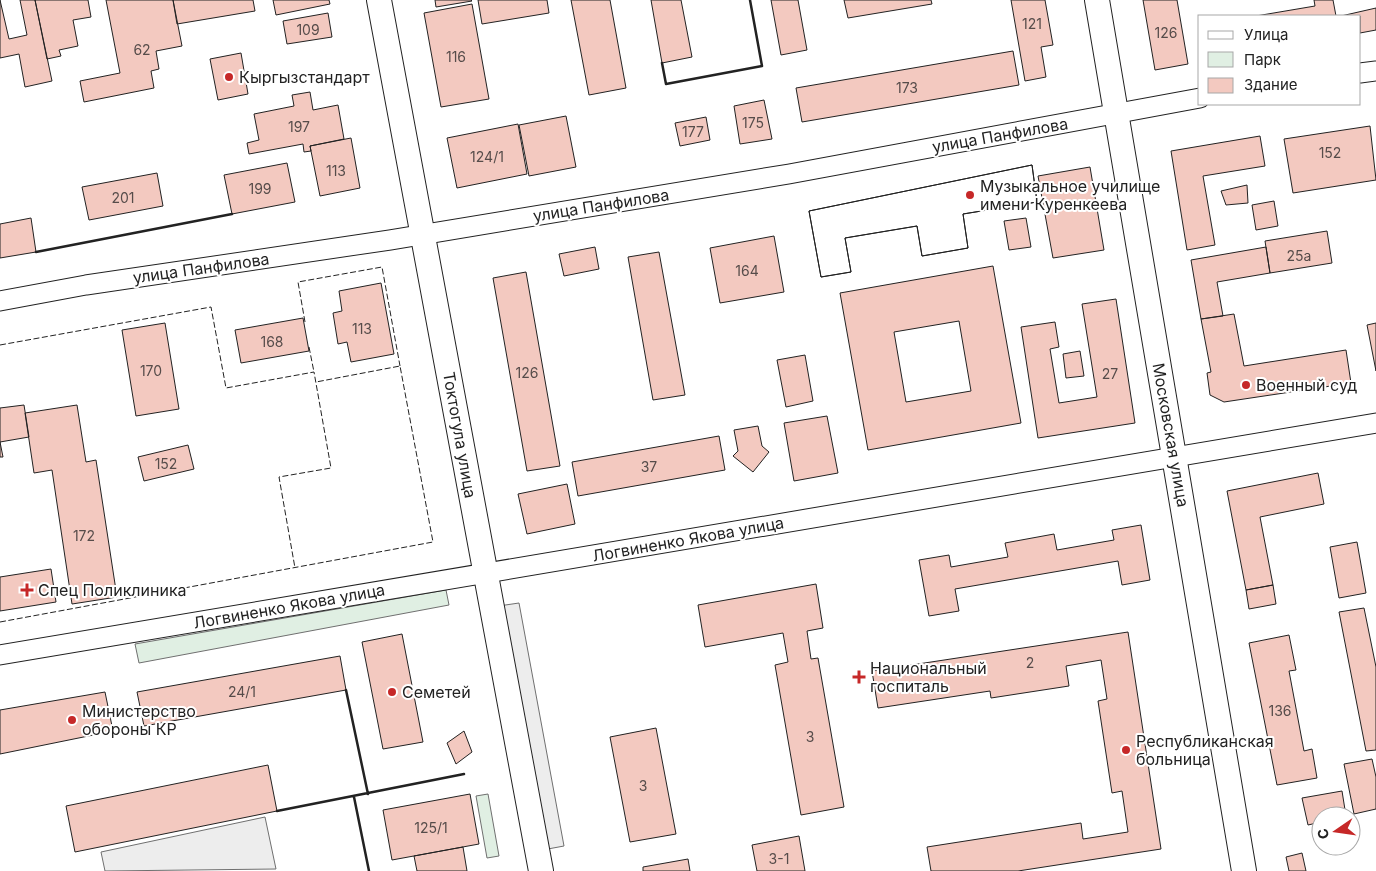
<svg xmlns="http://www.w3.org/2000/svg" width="1376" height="871" viewBox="0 0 1376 871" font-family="Inter,sans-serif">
<rect width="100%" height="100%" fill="#fff"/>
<!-- green -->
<path fill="#e0efe3" stroke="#6f6f6f" d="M 446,590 L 449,605 L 139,663 L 135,644 Z
M 488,794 L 499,856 L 487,858 L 476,796 Z"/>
<!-- parking -->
<path fill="#ededed" stroke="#6f6f6f" d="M 519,603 L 564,846 L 537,851 L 492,607 Z
M 265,817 L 276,869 L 105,871 L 101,852 Z"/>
<!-- building -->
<path fill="#f3c9c0" stroke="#222" fill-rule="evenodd" d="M 0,0 L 9,39 L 27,35 L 20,0 L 35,0 L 52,81 L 25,87 L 19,54 L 0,58 Z
M 35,0 L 88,0 L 91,17 L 73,20 L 78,46 L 59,50 L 61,56 L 47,59 Z
M 106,0 L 173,0 L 182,46 L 156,51 L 159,69 L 151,71 L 154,88 L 84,102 L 80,81 L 120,73 Z
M 173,0 L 253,0 L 255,11 L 177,24 Z
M 273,0 L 329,0 L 330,4 L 276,15 Z
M 435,0 L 471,0 L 472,1 L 436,7 Z
M 478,0 L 547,0 L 549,13 L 482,24 Z
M 571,0 L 610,0 L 626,88 L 589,95 Z
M 651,0 L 681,0 L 692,57 L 662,63 Z
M 771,0 L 798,0 L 807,50 L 781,55 Z
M 844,0 L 931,0 L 932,4 L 848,18 Z
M 1011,0 L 1045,0 L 1053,45 L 1041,47 L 1046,77 L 1025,81 Z
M 1143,0 L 1177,0 L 1188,64 L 1155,70 Z
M 1314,0 L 1333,0 L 1336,16 L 1256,16 L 1315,6 Z
M 472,4 L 489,99 L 441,107 L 424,13 Z
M 1376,8 L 1376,30 L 1360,33 L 1360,16 L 1341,16 Z
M 328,13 L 332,37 L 287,44 L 283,21 Z
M 1013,51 L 1019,85 L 802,122 L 796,88 Z
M 241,53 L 248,94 L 218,100 L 210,59 Z
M 310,92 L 313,110 L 338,105 L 344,139 L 310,146 L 311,151 L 304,152 L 303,144 L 249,154 L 247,143 L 259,140 L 254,114 L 294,106 L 292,95 Z
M 764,100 L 772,139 L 740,144 L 734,106 Z
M 566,116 L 576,167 L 529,176 L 519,125 Z
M 706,117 L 710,140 L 680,146 L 675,123 Z
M 518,124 L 527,174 L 457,188 L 447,138 Z
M 1370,126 L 1376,180 L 1293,193 L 1284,139 Z
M 1260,136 L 1265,166 L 1203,176 L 1215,245 L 1187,250 L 1171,151 Z
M 351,138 L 360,188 L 320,196 L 310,146 Z
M 287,163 L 295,202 L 232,214 L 224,175 Z
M 1032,165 L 1037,202 L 963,214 L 968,248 L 922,256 L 917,226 L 845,238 L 851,272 L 821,277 L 809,211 Z
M 1032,165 L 1037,202 L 963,214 L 968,248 L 922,256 L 917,226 L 845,238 L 851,272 L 821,277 L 809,211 Z
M 1090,167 L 1104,250 L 1053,258 L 1038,176 Z
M 157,173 L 163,206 L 89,220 L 82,187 Z
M 1247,185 L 1248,203 L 1226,205 L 1221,191 Z
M 1274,201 L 1278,226 L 1256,230 L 1252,205 Z
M 31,218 L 36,252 L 0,258 L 0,224 Z
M 1026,218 L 1031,247 L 1009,250 L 1004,221 Z
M 1327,231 L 1332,263 L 1270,273 L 1265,241 Z
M 774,236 L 784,292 L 720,303 L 710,248 Z
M 595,247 L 599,269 L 564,276 L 559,254 Z
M 1266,247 L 1270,273 L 1217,282 L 1223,316 L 1201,319 L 1191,260 Z
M 659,252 L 685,395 L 653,400 L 628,257 Z
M 993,266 L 1021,423 L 868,450 L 840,293 ZM 959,321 L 971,391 L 906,402 L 894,332 Z
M 526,272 L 560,466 L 527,471 L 493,278 Z
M 381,283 L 394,354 L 351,362 L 347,342 L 338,344 L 333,313 L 342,311 L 339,291 Z
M 1116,299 L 1135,423 L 1038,438 L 1021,327 L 1055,322 L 1059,347 L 1050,349 L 1059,403 L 1097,397 L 1082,304 Z
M 1234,314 L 1244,366 L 1346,350 L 1351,383 L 1224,402 L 1210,395 L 1207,373 L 1211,372 L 1201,319 Z
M 303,318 L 309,351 L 241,363 L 235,330 Z
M 165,323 L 179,409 L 136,416 L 122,330 Z
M 1376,323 L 1376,371 L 1367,325 Z
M 1080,351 L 1084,376 L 1066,378 L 1063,354 Z
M 805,355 L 813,401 L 786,407 L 777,360 Z
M 24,405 L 29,437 L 0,442 L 3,457 L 0,457 L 0,408 Z
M 77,405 L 86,462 L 96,460 L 117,597 L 72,604 L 52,470 L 34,473 L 25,413 Z
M 827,416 L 838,473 L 794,481 L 784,423 Z
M 758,426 L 762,446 L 769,452 L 753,472 L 733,456 L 738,451 L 734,430 Z
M 719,436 L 725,470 L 578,496 L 572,462 Z
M 188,445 L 194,469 L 144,481 L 138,457 Z
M 1318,473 L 1324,504 L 1260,517 L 1273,585 L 1246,590 L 1227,491 Z
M 567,484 L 575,524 L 527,534 L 518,494 Z
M 1141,525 L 1150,580 L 1122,585 L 1118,561 L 955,589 L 959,611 L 929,616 L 919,560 L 949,555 L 951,567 L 1008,557 L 1005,543 L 1054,534 L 1057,550 L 1114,540 L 1112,530 Z
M 1357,542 L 1366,593 L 1339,598 L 1330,547 Z
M 51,569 L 56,602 L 0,611 L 0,577 Z
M 816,584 L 823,628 L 807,631 L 811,659 L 818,658 L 844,807 L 801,815 L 775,665 L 788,662 L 783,633 L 705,647 L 698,605 Z
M 1273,585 L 1276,604 L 1249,609 L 1246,590 Z
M 1364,608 L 1376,667 L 1376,750 L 1366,751 L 1339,612 Z
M 1128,632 L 1161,849 L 1018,871 L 931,871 L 927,847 L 1081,823 L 1083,839 L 1128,832 L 1122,791 L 1112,793 L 1098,701 L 1107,699 L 1101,660 L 1066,666 L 1069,686 L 991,698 L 990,691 L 878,708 L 872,671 Z
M 402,634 L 423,742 L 383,749 L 362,642 Z
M 1289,635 L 1296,670 L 1289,671 L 1304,751 L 1312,749 L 1317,778 L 1277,785 L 1249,643 Z
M 340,656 L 346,690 L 144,726 L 137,692 Z
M 105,692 L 113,731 L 0,754 L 0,710 Z
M 656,728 L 676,834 L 630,842 L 610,737 Z
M 464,731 L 472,752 L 456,764 L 447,743 Z
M 1372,759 L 1376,777 L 1376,809 L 1354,814 L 1344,764 Z
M 268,765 L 277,811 L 75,852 L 66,806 Z
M 1342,791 L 1346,816 L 1321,816 L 1321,822 L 1308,825 L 1302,798 Z
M 470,794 L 479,844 L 392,860 L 383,810 Z
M 799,836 L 805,871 L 757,871 L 752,845 Z
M 463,847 L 467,871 L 417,871 L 414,856 Z
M 1302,853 L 1306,871 L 1289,871 L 1286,857 Z
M 688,859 L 690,871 L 643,871 L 643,867 Z"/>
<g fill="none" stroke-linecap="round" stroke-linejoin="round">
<!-- minor casing -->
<g stroke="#222" stroke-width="21">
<path id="minor" d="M 1360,73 L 1376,71
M 0,301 L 86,285 L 390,240 L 789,174 L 1200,98
M 0,655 L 1376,423"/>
</g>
<!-- major casing -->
<g stroke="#222" stroke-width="26">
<path id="major" d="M 379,0 L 541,871
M 1097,0 L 1244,871"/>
</g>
<!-- minor -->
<use href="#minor" stroke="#fff" stroke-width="19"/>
<!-- major -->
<use href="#major" stroke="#fff" stroke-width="24"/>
<!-- fence -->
<path stroke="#222" stroke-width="1" stroke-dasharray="6 2.5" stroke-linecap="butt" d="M 305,322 L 298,282 L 382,267 L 400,366
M 0,345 L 211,307 L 226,388 L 314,372 L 331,468 L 279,477 L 295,568
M 309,347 L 314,372
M 0,622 L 433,542 L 400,366 L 316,382"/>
<!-- wall -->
<path stroke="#222" stroke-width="2.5" d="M 662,63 L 666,84 L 762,66 L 750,0
M 36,252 L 232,214
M 346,690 L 368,794
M 354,797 L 369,871
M 277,811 L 464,774"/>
</g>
<!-- markers -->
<g fill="#c62828" stroke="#fff" stroke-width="2">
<circle cx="229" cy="77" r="5"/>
<circle cx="970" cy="195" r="5"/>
<circle cx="1246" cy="385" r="5"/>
<path d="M24.5 582.5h5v5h5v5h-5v5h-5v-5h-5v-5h5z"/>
<path d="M856.5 669.5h5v5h5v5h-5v5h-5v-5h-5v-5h5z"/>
<circle cx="392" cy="692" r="5"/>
<circle cx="72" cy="720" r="5"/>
<circle cx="1126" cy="750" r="5"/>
</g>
<g text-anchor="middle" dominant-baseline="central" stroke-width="4" stroke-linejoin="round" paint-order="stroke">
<!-- number labels -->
<g font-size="14" fill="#564c4a">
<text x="1032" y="23">121</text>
<text x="308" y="29">109</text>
<text x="1166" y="32">126</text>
<text x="142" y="49">62</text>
<text x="456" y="56">116</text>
<text x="907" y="87">173</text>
<text x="753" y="122">175</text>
<text x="299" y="126">197</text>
<text x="693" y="131">177</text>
<text x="1330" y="152">152</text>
<text x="487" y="156">124/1</text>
<text x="336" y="170">113</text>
<text x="260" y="188">199</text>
<text x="123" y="197">201</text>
<text x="1299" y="255">25a</text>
<text x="747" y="270">164</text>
<text x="362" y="328">113</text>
<text x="272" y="341">168</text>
<text x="151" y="370">170</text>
<text x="527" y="372">126</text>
<text x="1110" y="373">27</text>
<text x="166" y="463">152</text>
<text x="649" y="466">37</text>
<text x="84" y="535">172</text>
<text x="1030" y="662">2</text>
<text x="242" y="691">24/1</text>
<text x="1280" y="710">136</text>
<text x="810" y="736">3</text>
<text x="643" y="785">3</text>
<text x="431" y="827">125/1</text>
<text x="779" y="858">3-1</text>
</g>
<!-- poi labels -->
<g font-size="16" fill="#222" stroke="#fff" text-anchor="start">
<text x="239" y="77">Кыргызстандарт</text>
<text x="980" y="186">Музыкальное училище<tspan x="980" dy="18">имени Куренкеева</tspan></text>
<text x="1256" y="385">Военный суд</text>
<text x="38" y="590">Спец Поликлиника</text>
<text x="870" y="668">Национальный<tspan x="870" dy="18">госпиталь</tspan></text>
<text x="402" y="692">Семетей</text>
<text x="82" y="711">Министерство<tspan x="82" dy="18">обороны КР</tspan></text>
<text x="1136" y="741">Республиканская<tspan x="1136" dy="18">больница</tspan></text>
</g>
<!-- street labels -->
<g font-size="16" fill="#222" stroke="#fff">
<text transform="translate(1000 135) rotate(-10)">улица Панфилова</text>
<text transform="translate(601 205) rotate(-9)">улица Панфилова</text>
<text transform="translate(201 268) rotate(-8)">улица Панфилова</text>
<text transform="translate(460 435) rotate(80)">Токтогула улица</text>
<text transform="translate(1171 435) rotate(80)">Московская улица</text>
<text transform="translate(688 539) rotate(-10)">Логвиненко Якова улица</text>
<text transform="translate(289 606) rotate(-10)">Логвиненко Якова улица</text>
</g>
</g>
<!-- legend -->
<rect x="1198" y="15" width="162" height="90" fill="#ffffff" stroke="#a7a7a7"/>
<rect x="1208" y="31" width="25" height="8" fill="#ffffff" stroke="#a7a7a7"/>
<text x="1244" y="40" font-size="15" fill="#222222">Улица</text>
<rect x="1208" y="52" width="25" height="15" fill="#e0efe3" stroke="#a7a7a7"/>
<text x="1244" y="65" font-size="15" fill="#222222">Парк</text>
<rect x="1208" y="78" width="25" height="15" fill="#f3c9c0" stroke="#a7a7a7"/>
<text x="1244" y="90" font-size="15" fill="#222222">Здание</text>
<!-- north arrow -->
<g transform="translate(1336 831) rotate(257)"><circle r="24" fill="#ffffff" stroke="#a7a7a7"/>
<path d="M0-4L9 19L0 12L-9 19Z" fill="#c62828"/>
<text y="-8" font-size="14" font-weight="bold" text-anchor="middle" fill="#222222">С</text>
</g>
</svg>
